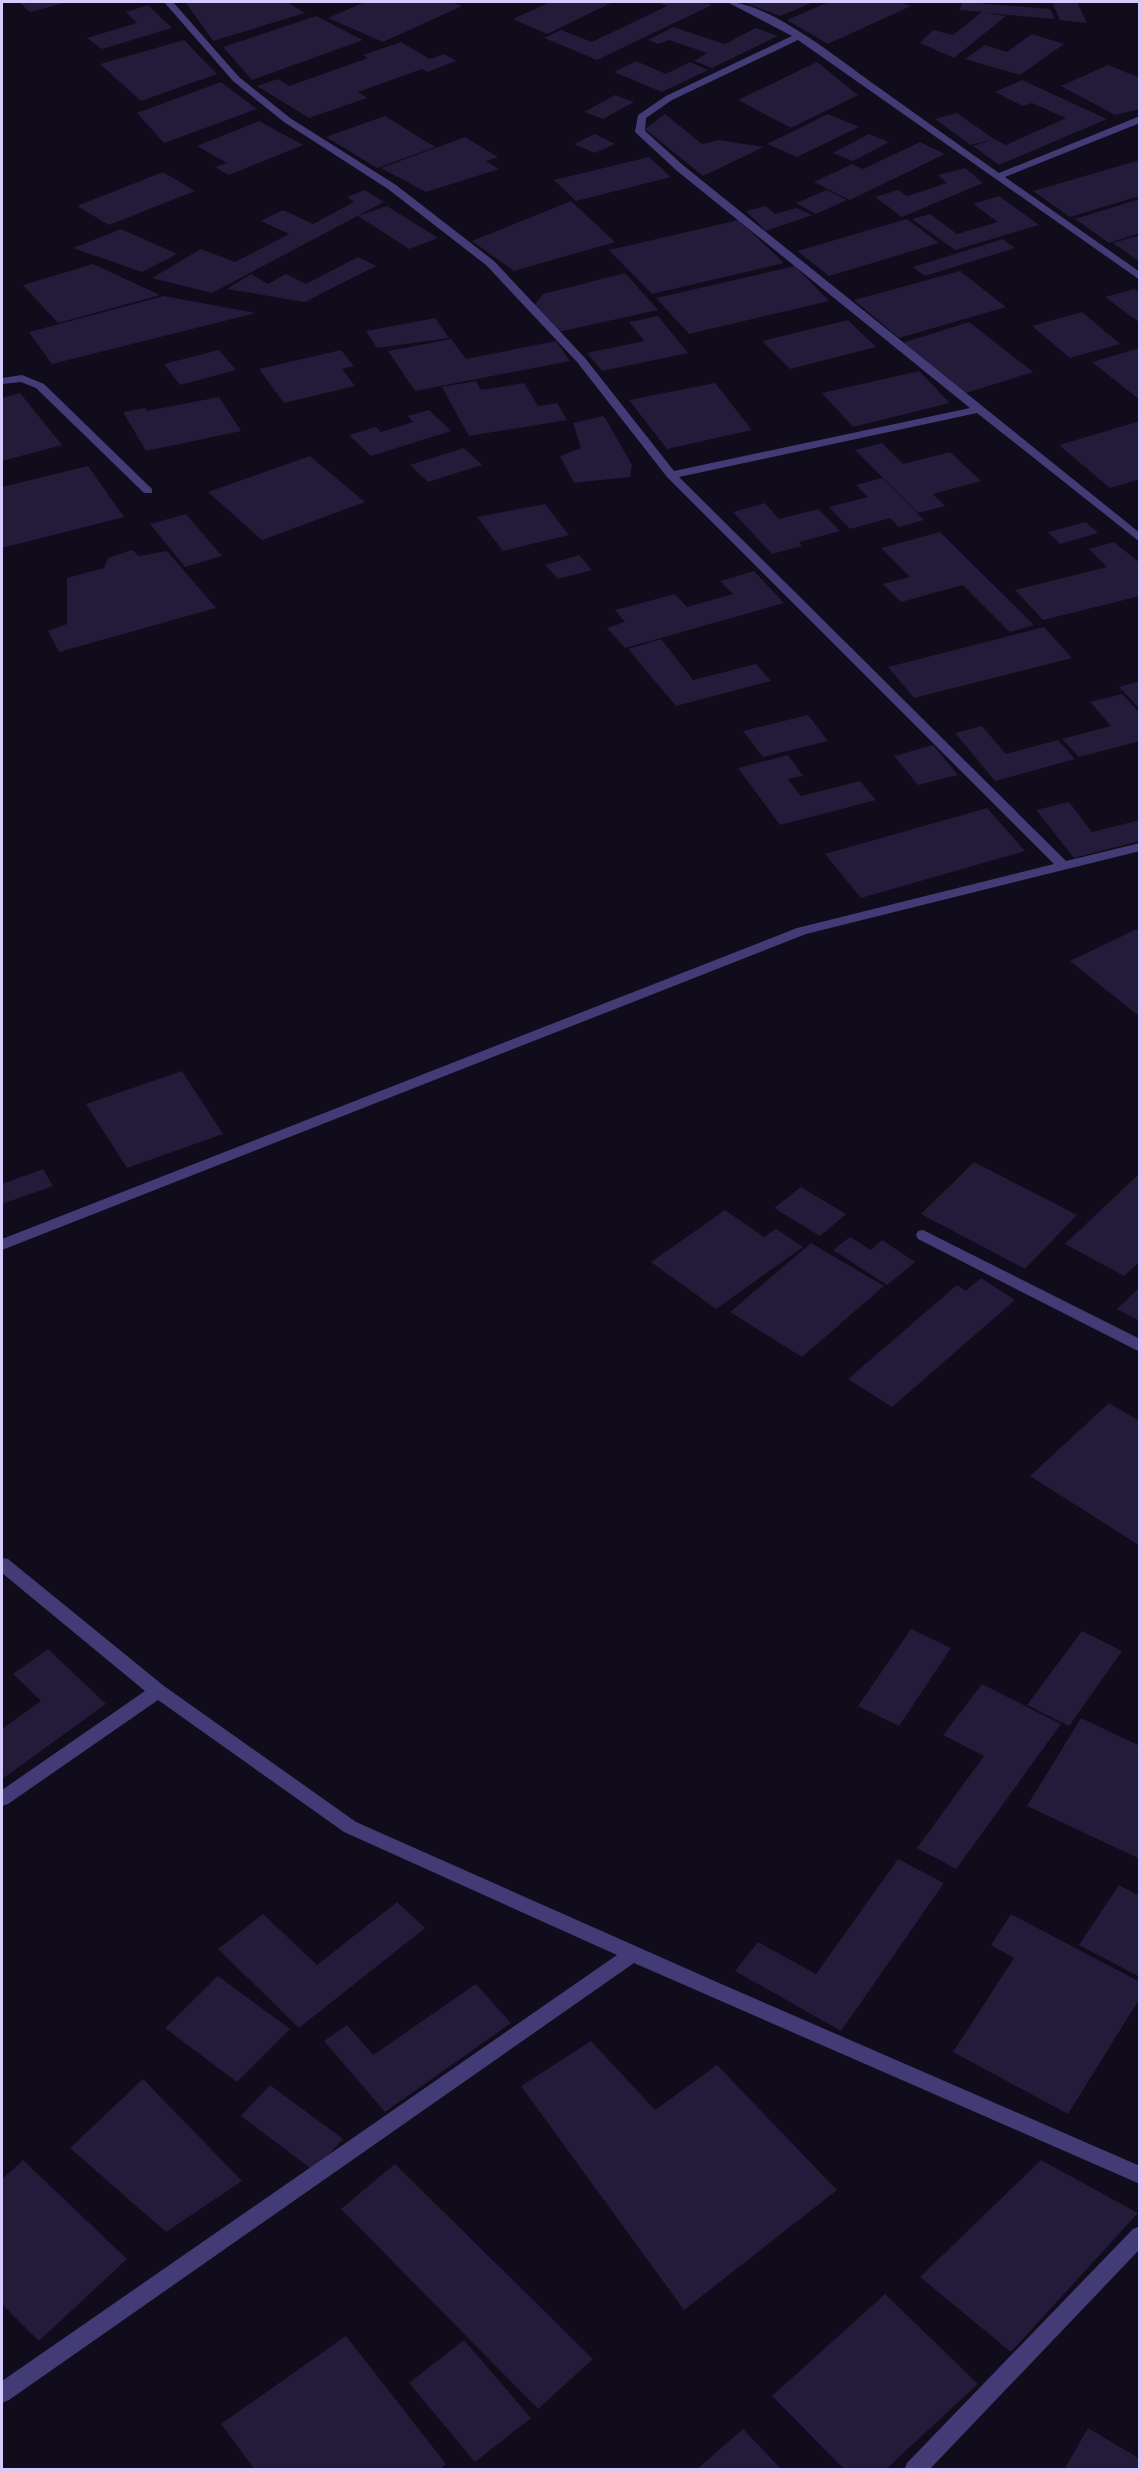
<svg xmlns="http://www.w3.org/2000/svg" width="1141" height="2471" viewBox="0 0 1141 2471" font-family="'Noto Sans',sans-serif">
<rect width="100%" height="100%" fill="#100c1b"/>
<!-- building -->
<path fill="#241a3a" d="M 26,2 L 68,2 L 30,12 L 20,3 Z
M 194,2 L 287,2 L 305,13 L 213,41 L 186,3 Z
M 365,2 L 452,2 L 462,6 L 383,42 L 328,18 Z
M 550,2 L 613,2 L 547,34 L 513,19 Z
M 656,2 L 704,2 L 712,5 L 597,60 L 544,38 L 561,30 L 592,42 L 667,6 Z
M 743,2 L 814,2 L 780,16 Z
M 829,2 L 901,2 L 911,6 L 828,44 L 787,20 Z
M 963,2 L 1050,9 L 1055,19 L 985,13 L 1006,16 L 954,58 L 920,43 L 933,30 L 953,35 L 982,12 L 959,10 Z
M 1052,2 L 1077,2 L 1087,23 L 1060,20 Z
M 148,5 L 172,28 L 102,49 L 87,38 L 137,23 L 126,12 Z
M 316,16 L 363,40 L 252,80 L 223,47 Z
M 673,27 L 725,44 L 756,28 L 778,36 L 712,68 L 694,61 L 707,53 L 669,40 L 658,44 L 648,40 Z
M 1032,34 L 1064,44 L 1020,75 L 965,59 L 985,45 L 1007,52 Z
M 184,40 L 217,74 L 141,101 L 100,64 Z
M 401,42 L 430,59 L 444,54 L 456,61 L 427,72 L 422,69 L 358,92 L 367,98 L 309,118 L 257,86 L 278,79 L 289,86 L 368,58 L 363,55 Z
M 636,61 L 666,74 L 690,62 L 708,70 L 662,92 L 614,72 Z
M 817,62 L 858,95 L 791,128 L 738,100 Z
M 1108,65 L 1140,78 L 1140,109 L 1115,115 L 1061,86 Z
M 1022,80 L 1107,119 L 999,165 L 973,146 L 994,139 L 1006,145 L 1066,118 L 1032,103 L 1023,106 L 995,92 Z
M 221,82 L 257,109 L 164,143 L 137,113 Z
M 615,95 L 634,102 L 603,119 L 584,112 Z
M 957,113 L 994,139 L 971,145 L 935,119 Z
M 665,114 L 702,144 L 718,140 L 764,147 L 703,176 L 645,129 Z
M 828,114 L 859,127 L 797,157 L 767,144 Z
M 385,116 L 435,147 L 377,168 L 326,137 Z
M 259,121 L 303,145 L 229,175 L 215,167 L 227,163 L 197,146 Z
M 595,134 L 615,144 L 595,153 L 574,144 Z
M 869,134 L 889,142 L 853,161 L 833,153 Z
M 465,137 L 498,157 L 486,161 L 499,169 L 426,192 L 381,168 Z
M 920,142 L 945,154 L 850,200 L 814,182 L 852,164 L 863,169 Z
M 649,157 L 671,177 L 576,201 L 554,180 Z
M 1140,160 L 1140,196 L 1070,217 L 1033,191 Z
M 965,168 L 983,183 L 902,217 L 875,197 L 898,190 L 907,196 L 947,183 L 938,175 Z
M 163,172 L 195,191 L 109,225 L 77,206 Z
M 365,190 L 384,202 L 212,293 L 152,278 L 201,249 L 235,262 L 289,234 L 261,221 L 283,210 L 313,224 L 354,202 L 347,197 Z
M 827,190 L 847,200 L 816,214 L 796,203 Z
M 999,196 L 1039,225 L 955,250 L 912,219 L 930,214 L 957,234 L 998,222 L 973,204 Z
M 1140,199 L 1140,233 L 1109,243 L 1075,219 Z
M 571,201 L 615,242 L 514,271 L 472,241 Z
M 387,206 L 438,238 L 409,249 L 358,216 Z
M 766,206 L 775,214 L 796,208 L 812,215 L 766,231 L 746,211 Z
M 907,219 L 939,243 L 829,276 L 797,251 Z
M 739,220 L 784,263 L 652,294 L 609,250 Z
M 121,229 L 177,254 L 142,272 L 73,248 Z
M 1140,235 L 1140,262 L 1113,243 Z
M 1003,239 L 1015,248 L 925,276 L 913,267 Z
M 358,257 L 376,266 L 305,302 L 227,289 L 251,274 L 268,284 L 286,274 L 306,284 Z
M 93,264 L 160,295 L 58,323 L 23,285 Z
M 795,266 L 829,301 L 689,334 L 656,298 Z
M 960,271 L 1006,307 L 899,338 L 854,300 Z
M 625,273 L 658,310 L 558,332 L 534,305 L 543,294 Z
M 1134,289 L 1140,293 L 1140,323 L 1105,297 Z
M 164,296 L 256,313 L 52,364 L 29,332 Z
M 1082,312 L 1120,344 L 1070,358 L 1032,326 Z
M 658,316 L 688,353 L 602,371 L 587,353 L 644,341 L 629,322 Z
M 435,318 L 449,338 L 377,348 L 366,331 Z
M 848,320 L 876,347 L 790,369 L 762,341 Z
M 969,322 L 1033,372 L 966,393 L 902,343 Z
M 451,339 L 466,359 L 556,341 L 570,361 L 415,391 L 388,351 Z
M 1140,348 L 1140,400 L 1092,362 Z
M 219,350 L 236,370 L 180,385 L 164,364 Z
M 341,350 L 354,366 L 342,369 L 355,386 L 284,403 L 259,369 Z
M 919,371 L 950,403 L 853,427 L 822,393 Z
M 476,381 L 481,390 L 524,383 L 538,406 L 557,403 L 567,420 L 469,436 L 442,387 Z
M 715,383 L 752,430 L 667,449 L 629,400 Z
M 20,393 L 62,445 L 2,461 L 2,398 Z
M 219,397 L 241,431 L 146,451 L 123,412 L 145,408 L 147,411 Z
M 429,410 L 451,431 L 371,456 L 349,435 L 376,427 L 381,432 L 413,422 L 408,416 Z
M 604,416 L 632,465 L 630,477 L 574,483 L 560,456 L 581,448 L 573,423 Z
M 1140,421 L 1140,479 L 1110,488 L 1059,445 Z
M 882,443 L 903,464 L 950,452 L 981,481 L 933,494 L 945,506 L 918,513 L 855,450 Z
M 464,448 L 482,465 L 428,482 L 410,465 Z
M 310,456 L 365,502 L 262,540 L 208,492 Z
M 88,466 L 124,517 L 2,548 L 2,487 Z
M 882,478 L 924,520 L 899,527 L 890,518 L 850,529 L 829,507 L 868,497 L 856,485 Z
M 765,503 L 779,519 L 818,509 L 840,531 L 799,542 L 802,546 L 772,554 L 733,512 Z
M 545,504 L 569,535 L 503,551 L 477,517 Z
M 186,514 L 222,556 L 185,567 L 150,524 Z
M 1086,522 L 1098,533 L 1060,544 L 1048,532 Z
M 940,532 L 1034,625 L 1010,632 L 963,585 L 901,602 L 883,584 L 910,577 L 881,548 Z
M 1114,542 L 1140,563 L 1140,596 L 1043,620 L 1015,590 L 1107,567 L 1089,549 Z
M 132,550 L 139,556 L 167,551 L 216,608 L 59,652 L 48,631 L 67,624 L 67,578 L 104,568 L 108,558 Z
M 579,555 L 592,570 L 558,579 L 545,565 Z
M 754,571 L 784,603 L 625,648 L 607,628 L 625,622 L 615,610 L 675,594 L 687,607 L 733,594 L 720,581 Z
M 1044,627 L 1072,658 L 914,698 L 888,667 Z
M 661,639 L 693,680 L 756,664 L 771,681 L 676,706 L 628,649 Z
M 1140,681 L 1140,709 L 1119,687 Z
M 1122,694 L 1140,713 L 1140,741 L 1079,757 L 1062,739 L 1111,726 L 1090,702 Z
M 808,715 L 828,741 L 763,757 L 743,731 Z
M 982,726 L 1006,754 L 1058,740 L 1075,759 L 995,781 L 955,733 Z
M 933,745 L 958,775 L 918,785 L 894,756 Z
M 788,755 L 803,776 L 788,779 L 801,796 L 860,781 L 876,800 L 780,825 L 738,768 Z
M 1069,802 L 1092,832 L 1140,820 L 1140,841 L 1074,858 L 1036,810 Z
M 987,808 L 1025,851 L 861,898 L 825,854 Z
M 1137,929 L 1140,930 L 1140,1017 L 1070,961 Z
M 182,1071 L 223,1134 L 127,1168 L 86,1104 Z
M 974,1162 L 1077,1215 L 1025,1269 L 921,1214 Z
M 43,1169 L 53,1186 L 2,1204 L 2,1184 Z
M 1140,1173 L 1140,1261 L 1124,1276 L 1065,1244 Z
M 801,1187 L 846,1214 L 820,1236 L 774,1208 Z
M 725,1210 L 764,1237 L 776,1229 L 803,1247 L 716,1309 L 651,1262 Z
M 850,1237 L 871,1250 L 882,1240 L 915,1262 L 887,1285 L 833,1250 Z
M 811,1243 L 884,1286 L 802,1357 L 730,1312 Z
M 981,1278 L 1015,1300 L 892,1407 L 848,1379 L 957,1285 L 966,1291 Z
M 1140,1287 L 1140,1321 L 1117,1309 Z
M 1109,1403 L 1140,1421 L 1140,1541 L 1137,1544 L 1030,1476 Z
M 911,1629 L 951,1648 L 899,1726 L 858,1706 Z
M 1082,1631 L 1122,1651 L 1069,1726 L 1027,1705 Z
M 48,1649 L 106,1704 L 2,1779 L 2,1729 L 41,1701 L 13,1674 Z
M 982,1684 L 1061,1724 L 956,1869 L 917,1848 L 984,1756 L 943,1735 Z
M 1081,1718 L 1140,1746 L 1140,1859 L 1027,1806 Z
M 898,1859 L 944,1883 L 841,2031 L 735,1971 L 758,1942 L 816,1974 Z
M 1119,1885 L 1137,1895 L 1140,1892 L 1140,1977 L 1079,1945 Z
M 397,1902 L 425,1928 L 299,2028 L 218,1949 L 263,1914 L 317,1965 Z
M 1011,1914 L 1140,1982 L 1140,1998 L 1068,2114 L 953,2052 L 1014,1958 L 991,1945 Z
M 218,1976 L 290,2029 L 237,2082 L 165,2028 Z
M 476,1984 L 511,2023 L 385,2112 L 324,2041 L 347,2025 L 373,2055 Z
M 591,2041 L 655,2110 L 717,2065 L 837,2190 L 684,2310 L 521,2086 Z
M 143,2079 L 242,2181 L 166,2232 L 70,2148 Z
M 270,2085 L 343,2139 L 314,2171 L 241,2116 Z
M 23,2160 L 127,2259 L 39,2341 L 2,2304 L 2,2179 Z
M 1041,2160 L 1138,2213 L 1011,2352 L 920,2277 Z
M 395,2164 L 593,2359 L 538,2409 L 341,2209 Z
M 885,2294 L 978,2384 L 885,2470 L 845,2470 L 772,2396 Z
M 346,2336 L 446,2464 L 439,2470 L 255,2470 L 221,2424 Z
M 464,2340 L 531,2418 L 475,2462 L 409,2383 Z
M 1088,2428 L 1140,2459 L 1140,2470 L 1064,2470 Z
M 743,2429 L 782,2470 L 696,2470 Z"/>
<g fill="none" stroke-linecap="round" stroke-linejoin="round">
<!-- minor -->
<path fill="#433b76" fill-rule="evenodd" d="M 164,2 L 173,2 L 239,77 L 290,118 L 396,185 L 494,261 L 585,358 L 674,471 L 970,408 L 676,170 L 635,132 L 638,115 L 666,96 L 792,36 L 727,2 C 770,2 842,62 878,87 C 918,116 958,144 999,173 L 1140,116 L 1140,123 L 1005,177 L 1140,272 L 1140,280 L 798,40 L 672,100 L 646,118 L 645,131 L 684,166 L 1140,533 L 1140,542 L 977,413 L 679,477 L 1066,861 L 1140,843 L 1140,851 L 806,934 L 2,1250 L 2,1239 L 797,928 L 1054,864 L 667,477 L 577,362 L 486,265 L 388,189 L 284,122 L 233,81 Z
M 22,375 L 44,384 L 152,489 L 152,493 L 144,493 L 36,388 L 21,382 L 2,384 L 2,378 Z
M 923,1230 L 1140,1339 L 1140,1352 L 918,1239 L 916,1235 L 918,1231 Z
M 2,1558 L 8,1559 L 164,1686 L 356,1822 L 719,1983 L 1140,2166 L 1140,2184 L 634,1963 L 9,2400 L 2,2403 L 2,2381 L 617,1955 L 344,1832 L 158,1700 L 8,1804 L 2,1806 L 2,1790 L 145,1691 L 2,1573 Z
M 1140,2226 L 1140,2249 L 929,2470 L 904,2470 L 907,2463 L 1133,2229 Z"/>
</g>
<!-- border -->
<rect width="1141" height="2471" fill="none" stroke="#d4cafb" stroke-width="6"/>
</svg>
